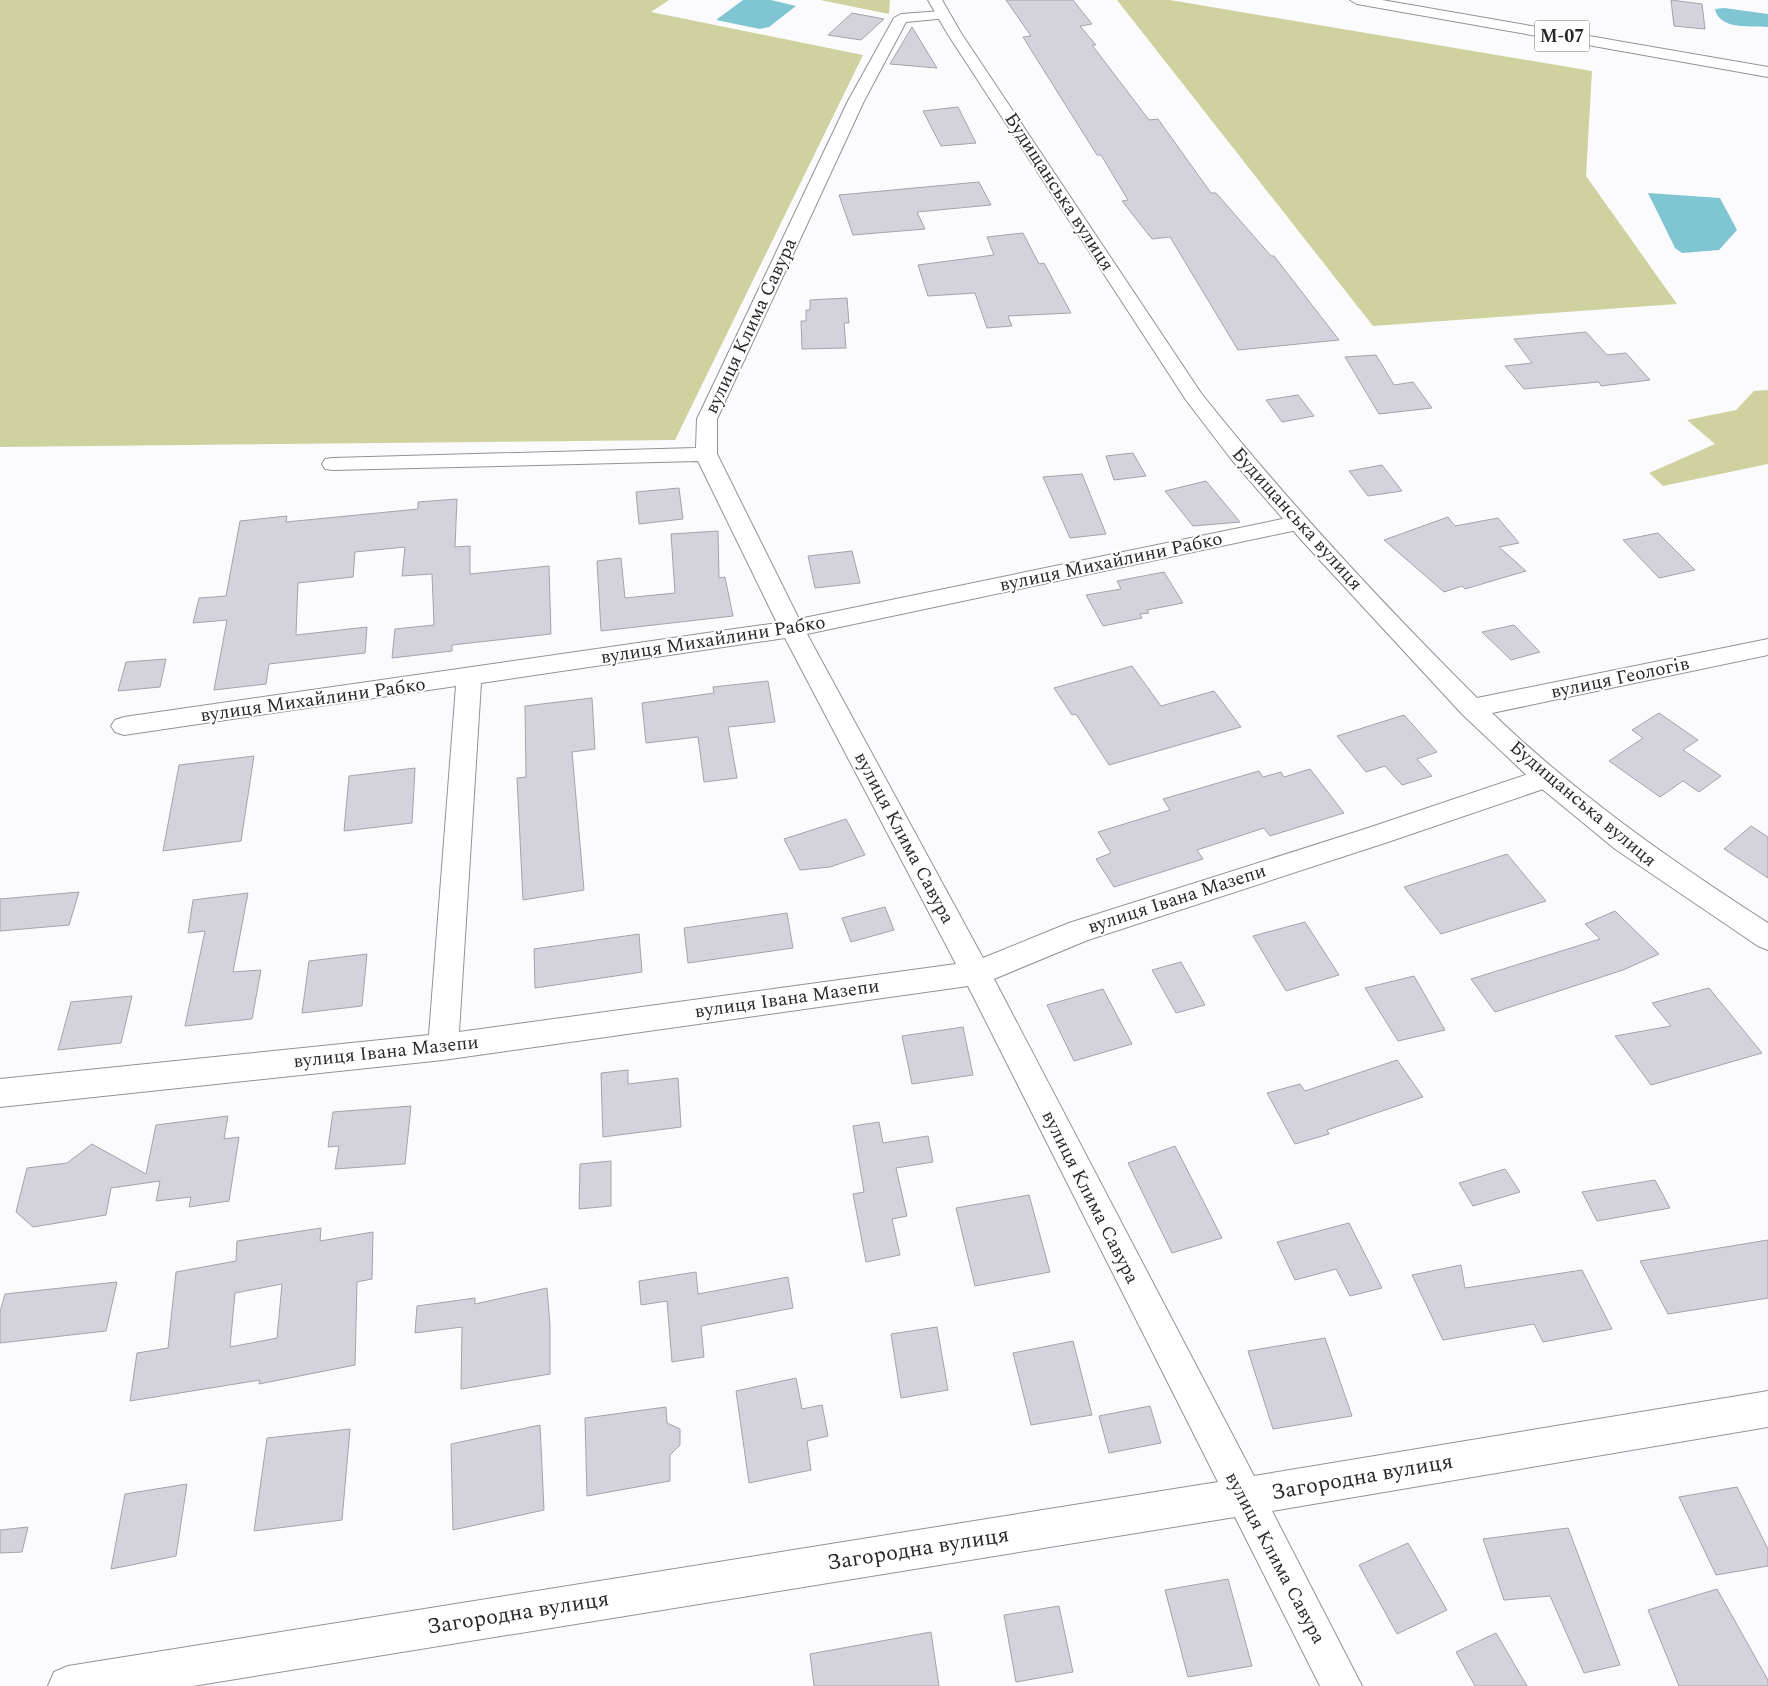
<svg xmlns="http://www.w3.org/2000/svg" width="1768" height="1686" viewBox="0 0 1768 1686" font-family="Spectral,serif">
<rect width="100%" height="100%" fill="#fbfbfe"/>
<!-- green -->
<path fill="#cfd29f" d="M 0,0 L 669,0 L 651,12 L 863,55 L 675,440 L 0,447 Z
M 820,0 L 890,0 L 889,14 Z
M 1117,0 L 1170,0 L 1592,71 L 1586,176 L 1677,304 L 1373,326 Z
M 1768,390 L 1768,464 L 1663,486 L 1649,473 L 1715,444 L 1687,420 L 1736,410 L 1754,391 Z"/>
<!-- water -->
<path fill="#7fc5d2" d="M 743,0 L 771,0 L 796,6 L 769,27 L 760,29 L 716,20 Z
M 1724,8 L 1768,14 L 1768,27 C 1751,26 1719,30 1715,9 Z
M 1648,193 L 1720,198 L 1737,230 L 1719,250 L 1682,253 L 1675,248 Z"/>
<!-- building -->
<path fill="#d4d3db" stroke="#a4a3ab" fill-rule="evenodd" d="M 1006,0 L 1073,0 L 1092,24 L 1080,26 L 1096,45 L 1092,45 L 1149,120 L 1158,119 L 1211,193 L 1216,193 L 1271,256 L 1274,256 L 1339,340 L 1238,350 L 1170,237 L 1152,239 L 1122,201 L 1128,200 L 1101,155 L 1097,155 L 1048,77 L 1023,37 L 1031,36 Z
M 1671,0 L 1702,4 L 1705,29 L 1674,26 Z
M 852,13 L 884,19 L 861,40 L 828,35 Z
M 912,27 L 937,68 L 890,64 Z
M 958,107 L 976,143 L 941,146 L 923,111 Z
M 979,182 L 991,205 L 917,212 L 925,229 L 853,235 L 839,195 Z
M 1023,233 L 1039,264 L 1044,263 L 1071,313 L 1008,316 L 1012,326 L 987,328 L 975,293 L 928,296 L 918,265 L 994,255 L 987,237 Z
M 847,298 L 849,323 L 844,323 L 846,348 L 802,349 L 801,321 L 806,321 L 806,310 L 810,310 L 810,300 Z
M 1586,332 L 1607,355 L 1626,353 L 1650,380 L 1601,386 L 1599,382 L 1524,389 L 1505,366 L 1532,363 L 1514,339 Z
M 1376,355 L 1394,385 L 1413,382 L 1432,408 L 1379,414 L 1345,357 Z
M 1298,395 L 1314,416 L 1282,422 L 1266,400 Z
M 1133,453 L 1146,476 L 1114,480 L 1106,456 Z
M 1382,465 L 1402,491 L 1368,496 L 1349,471 Z
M 1082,474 L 1106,534 L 1070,538 L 1043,477 Z
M 1206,481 L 1240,522 L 1193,526 L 1165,491 Z
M 679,488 L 683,519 L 639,524 L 636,492 Z
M 457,499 L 455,547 L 470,546 L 470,574 L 549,566 L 551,634 L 452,645 L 452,651 L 392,658 L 395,629 L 434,625 L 432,574 L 402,576 L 405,547 L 355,552 L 353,577 L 298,583 L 296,635 L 367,627 L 365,653 L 269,664 L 266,684 L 214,690 L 227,620 L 193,623 L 199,598 L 226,596 L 240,521 L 287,516 L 286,522 L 418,509 L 418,502 Z
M 1448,517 L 1455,526 L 1498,518 L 1519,543 L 1499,547 L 1526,571 L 1465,589 L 1462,586 L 1444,592 L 1384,540 Z
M 718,531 L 719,578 L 725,577 L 733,616 L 601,631 L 597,561 L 621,558 L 625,598 L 675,593 L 671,534 Z
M 1658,533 L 1695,570 L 1659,578 L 1623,540 Z
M 852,551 L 860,583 L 815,588 L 808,556 Z
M 1164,572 L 1183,603 L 1147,610 L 1149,613 L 1140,614 L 1142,618 L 1103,626 L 1086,595 L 1121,589 L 1117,581 Z
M 1514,625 L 1540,652 L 1511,660 L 1482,632 Z
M 166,659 L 160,687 L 118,691 L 126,662 Z
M 1132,666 L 1161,706 L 1214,691 L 1241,727 L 1109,765 L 1076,714 L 1072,715 L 1054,688 Z
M 768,681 L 775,722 L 728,727 L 737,778 L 704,782 L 698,737 L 646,743 L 642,703 L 714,693 L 713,687 Z
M 592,698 L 595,749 L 572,752 L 584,890 L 523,900 L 517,778 L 526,777 L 525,706 Z
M 1659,713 L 1698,740 L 1683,750 L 1721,776 L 1699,792 L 1683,781 L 1660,797 L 1609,761 L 1643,738 L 1632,730 Z
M 1404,715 L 1437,752 L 1417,759 L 1432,776 L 1402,785 L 1385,766 L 1366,772 L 1337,736 Z
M 254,756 L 241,841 L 163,851 L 179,765 Z
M 415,768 L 412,823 L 344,831 L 349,776 Z
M 1310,769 L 1344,813 L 1270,836 L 1264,828 L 1197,850 L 1203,859 L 1114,887 L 1096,859 L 1111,853 L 1098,832 L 1170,810 L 1163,799 L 1259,771 L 1263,777 L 1281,772 L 1284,777 Z
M 846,819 L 865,855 L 830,867 L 800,870 L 784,839 Z
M 1751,826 L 1768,837 L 1768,878 L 1724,849 Z
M 1507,854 L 1546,901 L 1441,934 L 1404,887 Z
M 79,892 L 69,925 L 0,931 L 0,899 Z
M 248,893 L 233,972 L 261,970 L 252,1019 L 185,1026 L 205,931 L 188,933 L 193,900 Z
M 885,907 L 894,930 L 851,942 L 842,918 Z
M 1615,911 L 1659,954 L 1623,970 L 1495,1012 L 1471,979 L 1600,939 L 1585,924 Z
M 787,913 L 793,948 L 688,963 L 684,928 Z
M 1305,922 L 1339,975 L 1286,991 L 1253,936 Z
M 639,934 L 642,972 L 535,988 L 534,949 Z
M 367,954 L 362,1006 L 302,1013 L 309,961 Z
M 1181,962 L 1205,1005 L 1176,1013 L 1152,970 Z
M 1414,976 L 1445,1030 L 1398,1041 L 1365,988 Z
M 1709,988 L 1762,1053 L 1651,1085 L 1615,1036 L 1671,1026 L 1652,1003 Z
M 1103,989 L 1132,1044 L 1074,1061 L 1047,1005 Z
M 132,996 L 121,1043 L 58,1050 L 71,1002 Z
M 963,1027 L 973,1075 L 912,1084 L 902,1036 Z
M 1397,1060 L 1423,1097 L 1327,1130 L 1329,1134 L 1295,1144 L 1267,1093 L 1300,1084 L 1305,1091 Z
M 628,1070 L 628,1084 L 678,1078 L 681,1127 L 603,1137 L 601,1073 Z
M 411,1106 L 405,1164 L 335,1169 L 339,1146 L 328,1147 L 333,1112 Z
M 228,1116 L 224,1139 L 239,1137 L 229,1201 L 189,1207 L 191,1197 L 156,1201 L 160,1181 L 111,1188 L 106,1215 L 33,1227 L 16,1212 L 27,1168 L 67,1163 L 92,1144 L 146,1174 L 156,1125 Z
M 879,1122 L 883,1143 L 928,1136 L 933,1162 L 896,1168 L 907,1216 L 892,1219 L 900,1255 L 866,1262 L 853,1194 L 864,1192 L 853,1126 Z
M 1175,1146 L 1222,1238 L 1172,1253 L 1128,1163 Z
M 611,1161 L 611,1206 L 579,1209 L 580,1164 Z
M 1505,1169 L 1520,1192 L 1473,1206 L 1459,1183 Z
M 1655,1180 L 1670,1208 L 1597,1221 L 1582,1192 Z
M 1029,1195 L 1050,1272 L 975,1286 L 956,1208 Z
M 1349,1223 L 1382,1288 L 1350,1296 L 1336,1269 L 1295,1280 L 1277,1242 Z
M 321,1228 L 320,1241 L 373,1232 L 372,1279 L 357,1282 L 355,1365 L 259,1384 L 260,1380 L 130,1401 L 137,1353 L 168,1348 L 176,1272 L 236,1261 L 237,1241 ZM 282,1284 L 277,1338 L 230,1347 L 235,1293 Z
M 1768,1240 L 1768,1298 L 1668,1314 L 1640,1261 Z
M 1461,1265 L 1465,1288 L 1582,1270 L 1612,1329 L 1543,1342 L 1534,1324 L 1443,1340 L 1412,1275 Z
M 696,1272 L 698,1294 L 788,1277 L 793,1308 L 701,1326 L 704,1357 L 672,1362 L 667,1301 L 641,1305 L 639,1281 Z
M 117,1282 L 106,1331 L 0,1343 L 0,1312 L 5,1294 Z
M 547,1288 L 550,1325 L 550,1374 L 461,1389 L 462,1327 L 415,1333 L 417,1306 L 475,1298 L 475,1304 Z
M 937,1327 L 948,1390 L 901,1398 L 891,1334 Z
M 1325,1338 L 1352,1416 L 1273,1429 L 1248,1351 Z
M 1073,1341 L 1092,1415 L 1031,1425 L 1013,1353 Z
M 796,1378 L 802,1409 L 822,1405 L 828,1436 L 807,1441 L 811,1470 L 749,1483 L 736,1391 Z
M 1150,1406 L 1161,1443 L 1109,1453 L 1099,1416 Z
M 666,1407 L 667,1423 L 680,1429 L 680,1445 L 670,1455 L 670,1481 L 587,1496 L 585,1418 Z
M 540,1425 L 544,1510 L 453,1530 L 451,1444 Z
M 350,1429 L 342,1520 L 254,1531 L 267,1438 Z
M 187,1484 L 176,1556 L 111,1569 L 125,1494 Z
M 1737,1487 L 1768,1549 L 1768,1566 L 1716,1575 L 1679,1497 Z
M 28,1527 L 22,1552 L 0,1553 L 0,1530 Z
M 1568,1528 L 1620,1665 L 1584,1673 L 1550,1596 L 1504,1600 L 1483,1539 Z
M 1408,1543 L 1447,1610 L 1397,1634 L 1359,1565 Z
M 1228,1579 L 1252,1666 L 1188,1677 L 1165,1590 Z
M 1717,1589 L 1768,1680 L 1768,1686 L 1679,1686 L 1648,1610 Z
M 1059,1606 L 1073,1672 L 1016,1682 L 1004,1615 Z
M 931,1632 L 939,1686 L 814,1686 L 810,1654 Z
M 1496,1633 L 1527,1686 L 1475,1686 L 1456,1652 Z"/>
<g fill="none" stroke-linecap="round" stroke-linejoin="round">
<!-- street casing -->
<g stroke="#929199" stroke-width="2">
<path id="street" d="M 942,11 L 947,12 L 949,15 L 947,18 L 906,22 L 864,101 L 717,419 L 717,454 L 799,619 L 1297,516 L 1305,518 L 1308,523 L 1305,528 L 1297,530 L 807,634 L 983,958 L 1069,923 L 1368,828 L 1537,771 L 1546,768 L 1555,771 L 1559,778 L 1555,785 L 1388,842 L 1088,940 L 994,979 L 1254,1476 L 1768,1391 L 1768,1427 L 1272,1511 L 1362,1686 L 1320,1686 L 1235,1517 L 193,1686 L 48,1686 L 54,1672 L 68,1666 L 1218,1482 L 968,986 L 443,1060 L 0,1107 L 0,1079 L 429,1035 L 456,686 L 124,735 L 115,732 L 111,726 L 115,720 L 124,717 L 777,623 L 698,461 L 333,470 L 325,469 L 322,464 L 325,459 L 333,458 L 696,448 L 697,419 L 848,101 L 894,18 L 901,14 ZM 785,638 L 956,964 L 459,1032 L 481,683 Z"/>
</g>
<!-- secondary casing -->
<g stroke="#929199" stroke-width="2">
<path id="secondary" d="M 928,0 L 942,0 L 961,33 L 1201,393 C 1286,500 1380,601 1477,698 L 1768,639 L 1768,655 L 1492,713 C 1576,794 1670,860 1768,923 L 1768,950 L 1758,946 L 1615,849 L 1536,784 L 1462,714 L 1304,543 L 1231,459 L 1186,400 L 947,33 Z"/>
</g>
<!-- highway casing -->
<g stroke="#929199" stroke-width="2">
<path id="highway" d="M 1350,0 L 1382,0 L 1768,67 L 1768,77 L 1357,4 Z"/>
</g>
<!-- street -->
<use href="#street" fill="#fff" fill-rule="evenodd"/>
<!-- secondary -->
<use href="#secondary" fill="#fff" fill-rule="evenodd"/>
<!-- highway -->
<use href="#highway" fill="#fff" fill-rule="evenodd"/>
</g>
<g text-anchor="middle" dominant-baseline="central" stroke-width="4" stroke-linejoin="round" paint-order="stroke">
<!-- shield labels -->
<rect fill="#fff" stroke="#68686a" stroke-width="1" x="1534.5" y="20.5" width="55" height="31" rx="4"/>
<g font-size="18" font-weight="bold" fill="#28272a">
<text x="1562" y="36">М-07</text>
</g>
<!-- street labels -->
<g font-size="19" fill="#28272a" stroke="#fff">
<text transform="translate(1059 192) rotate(57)">Будищанська вулиця</text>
<text transform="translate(751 326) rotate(-65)">вулиця Клима Савура</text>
<text transform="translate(1297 519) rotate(48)">Будищанська вулиця</text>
<text transform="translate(1111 562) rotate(-12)">вулиця Михайлини Рабко</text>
<text transform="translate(713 640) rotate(-9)">вулиця Михайлини Рабко</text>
<text transform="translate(1620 678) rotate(-12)">вулиця Геологів</text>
<text transform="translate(313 700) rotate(-8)">вулиця Михайлини Рабко</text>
<text transform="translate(1583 804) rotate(40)">Будищанська вулиця</text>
<text transform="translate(904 838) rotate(62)">вулиця Клима Савура</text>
<text transform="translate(1177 899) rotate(-18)">вулиця Івана Мазепи</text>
<text transform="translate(787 999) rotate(-8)">вулиця Івана Мазепи</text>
<text transform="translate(386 1052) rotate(-6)">вулиця Івана Мазепи</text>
<text transform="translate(1090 1197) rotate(63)">вулиця Клима Савура</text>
<text transform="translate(1275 1558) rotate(62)">вулиця Клима Савура</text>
</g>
<!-- near-street labels -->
<g font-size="22" fill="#28272a" stroke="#fff">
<text transform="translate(1362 1477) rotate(-10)">Загородна вулиця</text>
<text transform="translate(918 1549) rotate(-9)">Загородна вулиця</text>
<text transform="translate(518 1613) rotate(-9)">Загородна вулиця</text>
</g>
</g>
</svg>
